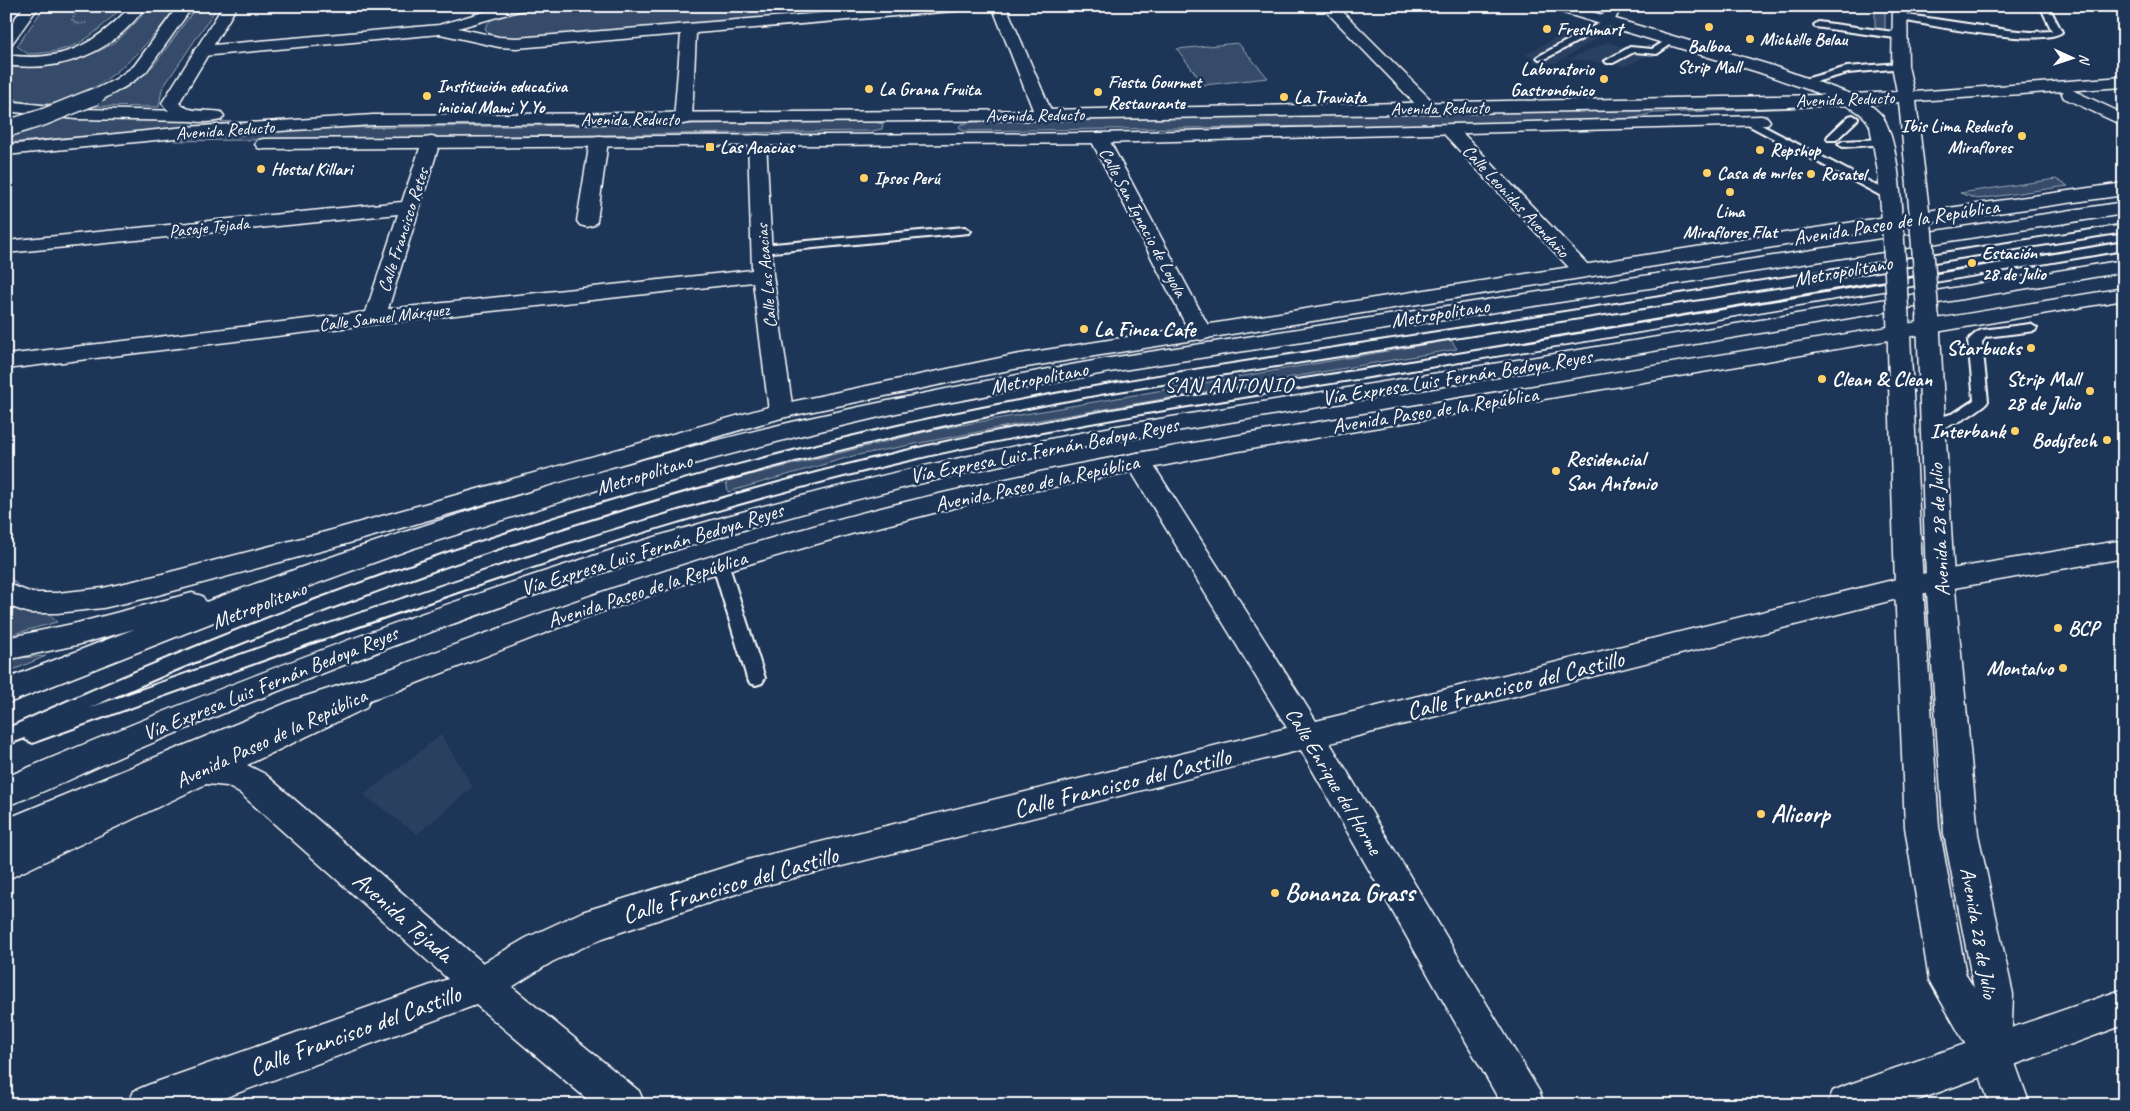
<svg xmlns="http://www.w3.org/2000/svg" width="2130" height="1111" viewBox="0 0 2130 1111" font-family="Caveat,sans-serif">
<rect width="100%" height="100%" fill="#1d3557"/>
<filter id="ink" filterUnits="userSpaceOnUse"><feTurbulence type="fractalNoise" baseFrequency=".02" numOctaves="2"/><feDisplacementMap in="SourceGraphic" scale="10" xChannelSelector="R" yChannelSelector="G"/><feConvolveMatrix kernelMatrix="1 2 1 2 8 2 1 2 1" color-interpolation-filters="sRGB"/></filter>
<g filter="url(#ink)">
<!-- built -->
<path fill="#2a4161" d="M 1569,30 L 1598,38 L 1556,63 L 1537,63 L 1533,61 L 1536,58 L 1525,55 Z
M 1608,42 L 1647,56 L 1625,66 L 1569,59 Z
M 441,735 L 473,787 L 417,834 L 364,795 Z"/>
<!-- green -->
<path fill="#364b69" stroke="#9aa5b4" d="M 45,6 L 124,6 C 88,39 79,52 28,54 L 17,46 Z
M 151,6 L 177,6 C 143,53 71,131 6,95 L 6,68 C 42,67 81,63 112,44 C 126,35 139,18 151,6 Z
M 197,6 L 218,6 L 162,89 L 159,107 L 83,106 L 126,88 L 155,64 Z
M 557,6 L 923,6 L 506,39 C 498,37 489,36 485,28 C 494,8 537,8 557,6 Z
M 1875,6 L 1885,6 L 1885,33 L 1875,31 Z
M 1238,43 L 1268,78 L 1204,85 L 1177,49 Z
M 1802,106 L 1804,108 L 1654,113 L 1619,122 L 963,131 L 959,127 L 961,124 L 974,122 Z
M 60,117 L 246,122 L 6,143 L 6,133 Z
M 874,122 L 883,124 L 882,129 L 872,131 L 174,141 L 177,137 L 241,131 L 335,128 Z
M 2056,179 L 2068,186 L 1978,199 L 1960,193 Z
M 1451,340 L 1457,349 L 1040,420 L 853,456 L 728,492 L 726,481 L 933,430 Z
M 6,574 L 57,622 L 6,636 Z
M 46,656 L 6,673 L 6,659 Z"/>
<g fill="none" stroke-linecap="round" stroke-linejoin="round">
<!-- lane casing -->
<g stroke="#fff" stroke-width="4">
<path id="lane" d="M 2038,6 L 2049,7 L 2062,32 C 2042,48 1929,25 1901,20 L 1897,17 L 1901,14 L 2008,30 L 2031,32 L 2052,31 L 2042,10 Z
M 1607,19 L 1610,20 L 1610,24 L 1545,59 L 1539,59 L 1537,57 Z
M 1818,22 L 1902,33 L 1907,36 L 1902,39 L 1815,27 L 1814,25 Z
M 1670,38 L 1675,41 L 1673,43 L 1657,54 L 1634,52 L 1613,63 L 1607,63 L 1605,61 L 1630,47 L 1652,49 Z
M 1900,63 L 1905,66 L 1903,68 L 1848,73 L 1808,84 L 1803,81 L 1805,79 L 1847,67 Z
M 1853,115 L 1858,118 L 1857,120 L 1836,140 L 1828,140 L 1827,138 L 1828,136 L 1849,116 Z
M 1750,119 L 1893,194 L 1895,196 L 1893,198 L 1885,198 L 1746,124 L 1745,122 Z
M 1883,139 L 1887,140 L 1888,142 L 1887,144 L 1843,147 L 1838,144 L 1843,141 Z
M 2124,225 L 2124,232 L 1106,393 C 754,457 415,562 89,708 C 357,614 623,517 901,452 C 1065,414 1232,391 1398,364 C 1640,324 1882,284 2124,242 L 2124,250 C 1883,291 1642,332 1400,372 C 1234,399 1066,423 901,462 C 607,531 324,639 40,740 L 33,743 L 26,740 L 25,738 L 6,745 L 6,729 C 282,602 571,502 867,433 C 1049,390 1234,364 1418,335 C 1653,298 1889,261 2124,225 Z
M 965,227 L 971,231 L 969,233 L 762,253 L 756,249 L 762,245 Z
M 2030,324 L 2037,328 L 2035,331 L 1986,337 L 1982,342 L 1988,401 L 1986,404 C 1972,415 1948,432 1929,427 L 1927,424 L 1929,421 L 1954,413 L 1974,400 L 1968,341 C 1972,336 1976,332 1982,330 Z
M 720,557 L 726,559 L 728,563 L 765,678 L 762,683 L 756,685 L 750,683 L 747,678 L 712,563 L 714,559 Z"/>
</g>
<!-- street casing -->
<g stroke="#fff" stroke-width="3">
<path id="street" d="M 504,6 L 528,6 L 526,9 L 458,28 L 499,37 L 517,38 L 908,6 L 972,6 L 965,10 L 696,33 L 692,119 L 689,123 L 683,124 L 677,123 L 674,119 L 681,34 L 517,48 L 499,47 L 440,34 L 202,56 L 196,54 L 194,51 L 196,48 L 202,46 L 439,25 Z
M 992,6 L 1006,6 L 1053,115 L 1050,119 L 1044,120 L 1038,119 L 1035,115 Z
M 1321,6 L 1337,6 L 1436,105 L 1439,109 L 1436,113 L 1424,113 Z
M 1608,6 L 1622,6 L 1612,25 L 1602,25 L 1599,22 Z
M 2070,89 L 2124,114 L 2124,126 L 2064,98 L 2062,94 L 2064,90 Z
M 1450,125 L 1456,126 L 1590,267 L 1593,271 L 1590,275 L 1583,277 L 1576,275 L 1444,134 L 1441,130 L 1444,126 Z
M 1099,133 L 1105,134 L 1108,138 L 1212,333 L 1209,338 L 1201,340 L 1193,338 L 1190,333 L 1090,138 L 1093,134 Z
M 757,135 L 763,136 L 766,140 L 773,275 L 793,411 L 790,416 L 781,418 L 772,416 L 769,411 L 753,282 L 375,324 L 6,369 L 6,355 L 366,312 L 398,214 L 6,253 L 6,241 L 402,202 L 422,142 L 425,138 L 431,137 L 437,138 L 440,142 L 388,309 L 752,270 L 748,140 L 751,136 Z
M 599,136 L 605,137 L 608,141 L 597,221 L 594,225 L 587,227 L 580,225 L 577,221 L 590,141 L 593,137 Z
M 1138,453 L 1147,455 L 1316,721 L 1909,576 L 2124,540 L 2124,558 L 1909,596 L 1330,743 L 1539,1091 L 1545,1105 L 1502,1105 L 1301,750 L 751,889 L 603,938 L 552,962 L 512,987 L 639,1091 L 645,1105 L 594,1105 L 476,1005 L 205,1105 L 128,1105 L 134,1091 L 148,1085 L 448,979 L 241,794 L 227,786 L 206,784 L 6,880 L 6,848 L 152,777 L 250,736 L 355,687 L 366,690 L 370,699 L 366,708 L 247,765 L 265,774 L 483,963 L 526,938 L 582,912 L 751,859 L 1287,728 L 1125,461 L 1129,455 Z
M 2124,989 L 2124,1025 L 1904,1105 L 1827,1105 L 1833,1091 L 1847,1085 Z"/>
</g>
<!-- secondary casing -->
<g stroke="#fff" stroke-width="3">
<path id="secondary" d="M 178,6 L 193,6 L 146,72 L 128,85 L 102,100 L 90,100 L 88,96 L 90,92 L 116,79 L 134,66 Z
M 223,6 L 237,6 L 179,103 C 191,114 206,109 221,112 L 224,116 L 221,120 C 201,125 174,121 162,103 Z
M 1549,6 L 1572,6 L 1770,65 L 1851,94 L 1897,92 L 1892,66 L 1893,6 L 1907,6 L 1908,66 L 1914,92 L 2124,77 L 2124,87 L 1916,101 L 1931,227 L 1928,231 L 1921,233 L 1914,231 L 1911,227 L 1899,102 L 1869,104 C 1874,108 1879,112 1883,117 C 1900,147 1900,199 1903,233 L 1900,237 L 1893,239 L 1886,237 L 1883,233 L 1878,172 L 1870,126 C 1865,115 1856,110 1845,105 L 1756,108 L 1044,120 L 373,125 L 186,137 L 6,155 L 6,145 L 186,127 L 373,115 L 1044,110 L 1824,95 L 1758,72 L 1551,9 Z
M 1761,116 L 1767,117 L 1770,121 L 1767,125 L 1099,143 L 264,149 L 258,148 L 255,144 L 258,140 L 264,139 L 1099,133 Z
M 1898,309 L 1906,311 L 1909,316 L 1923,586 L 1939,827 L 1966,975 L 1974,988 L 1944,834 L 1926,579 L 1917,316 L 1920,311 L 1928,309 L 1936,311 L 1939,316 L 1954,579 L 1978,834 L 2013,994 L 2011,1052 L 2030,1105 L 1990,1105 L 1975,1061 L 1929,980 L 1905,827 L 1895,586 L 1887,316 L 1890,311 Z"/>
</g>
<!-- primary casing -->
<g stroke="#fff" stroke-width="3">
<path id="primary" d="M 2124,183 L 2124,195 L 1892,228 L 1014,369 L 785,417 L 325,550 L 147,598 L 103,608 L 57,613 L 29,613 L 6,605 L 6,583 L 32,593 L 57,593 L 103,588 L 147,578 L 325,532 L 772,406 L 1014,355 L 1892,216 Z
M 2124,288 L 2124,300 L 1233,452 L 977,502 L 851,534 L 698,579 L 578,620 L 391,693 L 380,689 L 376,681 L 380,673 C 549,608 718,549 893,505 C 1070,461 1252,433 1432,403 C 1662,365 1893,326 2124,288 Z"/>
</g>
<!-- highway casing -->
<g stroke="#fff" stroke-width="3">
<path id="highway" d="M 24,6 L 39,6 L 11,45 L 6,47 L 6,31 Z
M 131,6 L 146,6 C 113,53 62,73 6,65 L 6,55 C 62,63 93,46 131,6 Z
M 6,101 L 76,109 L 194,111 L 200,112 L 203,116 L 200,120 L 194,121 L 76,119 L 6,111 Z
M 2124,202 L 2124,214 L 1110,372 L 905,411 L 803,435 L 610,486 L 411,549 L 239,612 L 6,704 L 6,679 L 134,629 L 77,645 L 6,660 L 6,638 L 77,623 L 192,593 L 202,596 L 206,602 C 401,529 601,466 805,419 C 906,396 1008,376 1110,358 Z
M 2124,260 L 2124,272 L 1117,441 C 856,491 601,565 354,661 C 279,690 205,721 131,752 C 89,770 49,791 6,806 L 6,777 C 190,699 375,626 565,565 C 746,506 930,461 1117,426 Z
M 391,669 L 402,673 L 406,681 L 402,689 L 316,718 L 6,850 L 6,819 L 294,700 Z"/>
</g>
<!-- path -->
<path stroke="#fff" stroke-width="2" stroke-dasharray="0.5 2.5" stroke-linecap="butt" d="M 79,6 L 72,20 L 77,24 L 86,23"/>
<!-- lane -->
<use href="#lane" fill="#1d3557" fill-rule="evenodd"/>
<!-- street -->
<use href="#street" fill="#1d3557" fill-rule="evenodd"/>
<!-- secondary -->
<use href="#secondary" fill="#1d3557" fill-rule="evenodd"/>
<!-- primary -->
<use href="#primary" fill="#1d3557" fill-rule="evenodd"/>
<!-- highway -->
<use href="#highway" fill="#1d3557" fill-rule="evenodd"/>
<!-- secondary-bridge-far1 casing -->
<g stroke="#fff" stroke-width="19" stroke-linecap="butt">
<path id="secondary-bridge-far1" d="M 6,129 L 44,117 L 96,96"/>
</g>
<!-- secondary-bridge casing -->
<g stroke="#fff" stroke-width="24" stroke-linecap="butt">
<path id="secondary-bridge" d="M 1921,227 L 1928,316
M 1893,233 L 1898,316"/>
</g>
<!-- secondary-bridge-far1 -->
<use href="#secondary-bridge-far1" stroke="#1d3557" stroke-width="16"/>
<!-- secondary-bridge -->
<use href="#secondary-bridge" stroke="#1d3557" stroke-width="21"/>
</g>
</g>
<!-- markers -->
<g fill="#ffd166" stroke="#1d3557" stroke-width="2">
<circle cx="1709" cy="27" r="5"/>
<circle cx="1547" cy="29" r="5"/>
<circle cx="1750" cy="39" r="5"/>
<circle cx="1604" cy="79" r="5"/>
<circle cx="869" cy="89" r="5"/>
<circle cx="1098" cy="92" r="5"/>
<circle cx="427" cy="96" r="5"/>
<circle cx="1284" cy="97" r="5"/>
<circle cx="2022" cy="136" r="5"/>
<rect x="705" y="142" width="10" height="10" rx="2.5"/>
<circle cx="1760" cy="150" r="5"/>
<circle cx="261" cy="169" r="5"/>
<circle cx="1707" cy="173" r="5"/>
<circle cx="1811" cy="174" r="5"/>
<circle cx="864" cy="178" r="5"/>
<circle cx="1730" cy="192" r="5"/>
<circle cx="1972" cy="263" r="5"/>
<circle cx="1084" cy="329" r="5"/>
<circle cx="2031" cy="348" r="5"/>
<circle cx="1822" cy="379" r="5"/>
<circle cx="2090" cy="391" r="5"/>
<circle cx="2015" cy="431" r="5"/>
<circle cx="2107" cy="440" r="5"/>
<circle cx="1556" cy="471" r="5"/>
<circle cx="2058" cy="628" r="5"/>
<circle cx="2063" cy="668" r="5"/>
<circle cx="1761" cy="814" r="5"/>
<circle cx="1275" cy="893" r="5"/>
</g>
<g text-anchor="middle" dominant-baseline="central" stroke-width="5" stroke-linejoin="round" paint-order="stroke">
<!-- far-poi labels -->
<g font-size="18" font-weight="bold" fill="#fff" stroke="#1d3557" text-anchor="start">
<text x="1557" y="29">Freshmart</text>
<text x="1760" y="39">Michèlle Belau</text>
<text x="1709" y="46" text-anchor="middle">Balboa<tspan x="1709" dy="21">Strip Mall</tspan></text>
<text x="1594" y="69" text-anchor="end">Laboratorio<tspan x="1594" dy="21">Gastronómico</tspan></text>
<text x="1108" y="82">Fiesta Gourmet<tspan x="1108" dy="21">Restaurante</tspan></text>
<text x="437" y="86">Institución educativa<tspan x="437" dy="21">inicial Mami Y Yo</tspan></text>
<text x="879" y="89">La Grana Fruita</text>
<text x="1294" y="97">La Traviata</text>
<text x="2012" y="126" text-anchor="end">Ibis Lima Reducto<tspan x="2012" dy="21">Miraflores</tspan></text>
<text x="720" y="147">Las Acacias</text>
<text x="1770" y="150">Repshop</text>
<text x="271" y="169">Hostal Killari</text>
<text x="1717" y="173">Casa de mrles</text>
<text x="1821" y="174">Rosatel</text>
<text x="874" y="178">Ipsos Perú</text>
<text x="1730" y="211" text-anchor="middle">Lima<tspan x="1730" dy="21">Miraflores Flat</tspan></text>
<text x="1982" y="253">Estación<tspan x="1982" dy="21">28 de Julio</tspan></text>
</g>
<!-- far-street labels -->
<g font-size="18" fill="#fff" stroke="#1d3557">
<text transform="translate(1845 99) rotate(-2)">Avenida Reducto</text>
<text transform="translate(1440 108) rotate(-1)">Avenida Reducto</text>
<text transform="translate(1035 115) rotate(-1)">Avenida Reducto</text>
<text x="630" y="119">Avenida Reducto</text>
<text transform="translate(225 130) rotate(-4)">Avenida Reducto</text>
<text transform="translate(1516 201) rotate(47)">Calle Leonidas Avendaño</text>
<text transform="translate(1143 222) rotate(62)">Calle San Ignacio de Loyola</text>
<text transform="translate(209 227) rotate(-6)">Pasaje Tejada</text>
<text transform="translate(403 230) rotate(-72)">Calle Francisco Retes</text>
<text transform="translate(766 276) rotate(-95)">Calle Las Acacias</text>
<text transform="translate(384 317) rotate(-7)">Calle Samuel Márquez</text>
</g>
<!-- street labels -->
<g font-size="21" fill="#fff" stroke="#1d3557">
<text transform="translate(1896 222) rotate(-9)">Avenida Paseo de la República</text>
<text transform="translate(1843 271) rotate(-10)">Metropolitano</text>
<text transform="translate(1440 313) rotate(-9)">Metropolitano</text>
<text transform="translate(1457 377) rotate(-9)">Vía Expresa Luis Fernán Bedoya Reyes</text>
<text transform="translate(1039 378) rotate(-11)">Metropolitano</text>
<text transform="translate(1435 410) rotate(-9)">Avenida Paseo de la República</text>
<text transform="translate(1044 450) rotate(-11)">Vía Expresa Luis Fernán Bedoya Reyes</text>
<text transform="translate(644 474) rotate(-17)">Metropolitano</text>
<text transform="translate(1037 483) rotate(-12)">Avenida Paseo de la República</text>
<text transform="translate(1939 530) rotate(-93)">Avenida 28 de Julio</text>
<text transform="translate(652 549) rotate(-17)">Vía Expresa Luis Fernán Bedoya Reyes</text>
<text transform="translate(647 589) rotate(-18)">Avenida Paseo de la República</text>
<text transform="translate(259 605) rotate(-21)">Metropolitano</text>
<text transform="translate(270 683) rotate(-22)">Vía Expresa Luis Fernán Bedoya Reyes</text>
<text transform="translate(271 738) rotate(-25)">Avenida Paseo de la República</text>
<text transform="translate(1334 781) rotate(59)">Calle Enrique del Horme</text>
<text transform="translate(1979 933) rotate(80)">Avenida 28 de Julio</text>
</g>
<!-- poi labels -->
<g font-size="21" font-weight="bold" fill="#fff" stroke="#1d3557" text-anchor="end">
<text x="1094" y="329" text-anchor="start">La Finca Cafe</text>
<text x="2021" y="348">Starbucks</text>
<text x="1832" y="379" text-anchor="start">Clean &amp; Clean</text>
<text x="2080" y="379">Strip Mall<tspan x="2080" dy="24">28 de Julio</tspan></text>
<text x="2005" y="431">Interbank</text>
<text x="2097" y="440">Bodytech</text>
<text x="1566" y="459" text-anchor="start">Residencial<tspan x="1566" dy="24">San Antonio</tspan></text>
<text x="2068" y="628" text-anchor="start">BCP</text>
<text x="2053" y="668">Montalvo</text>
</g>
<!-- neighbourhood labels -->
<g font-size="22" letter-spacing="1" fill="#fff" stroke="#1d3557">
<text x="1229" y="385">SAN ANTONIO</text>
</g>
<!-- near-street labels -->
<g font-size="25" fill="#fff" stroke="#1d3557">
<text transform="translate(1515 685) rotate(-14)">Calle Francisco del Castillo</text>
<text transform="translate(1122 783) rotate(-14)">Calle Francisco del Castillo</text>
<text transform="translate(730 885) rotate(-16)">Calle Francisco del Castillo</text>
<text transform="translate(403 917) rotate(41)">Avenida Tejada</text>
<text transform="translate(355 1031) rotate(-20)">Calle Francisco del Castillo</text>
</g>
<!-- near-poi labels -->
<g font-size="25" font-weight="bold" fill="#fff" stroke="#1d3557" text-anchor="start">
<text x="1771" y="814">Alicorp</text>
<text x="1285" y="893">Bonanza Grass</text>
</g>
</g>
<!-- margin -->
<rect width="2130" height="1111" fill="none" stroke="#1d3557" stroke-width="25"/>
<rect x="12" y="12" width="2105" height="1086" fill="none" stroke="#fff" stroke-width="2" filter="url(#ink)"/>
<!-- north arrow -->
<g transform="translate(2072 58) rotate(93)" stroke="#1d3557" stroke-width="4" paint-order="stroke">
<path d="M0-4L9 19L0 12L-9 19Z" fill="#ffffff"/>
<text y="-8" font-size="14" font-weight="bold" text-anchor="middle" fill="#ffffff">N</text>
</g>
</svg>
